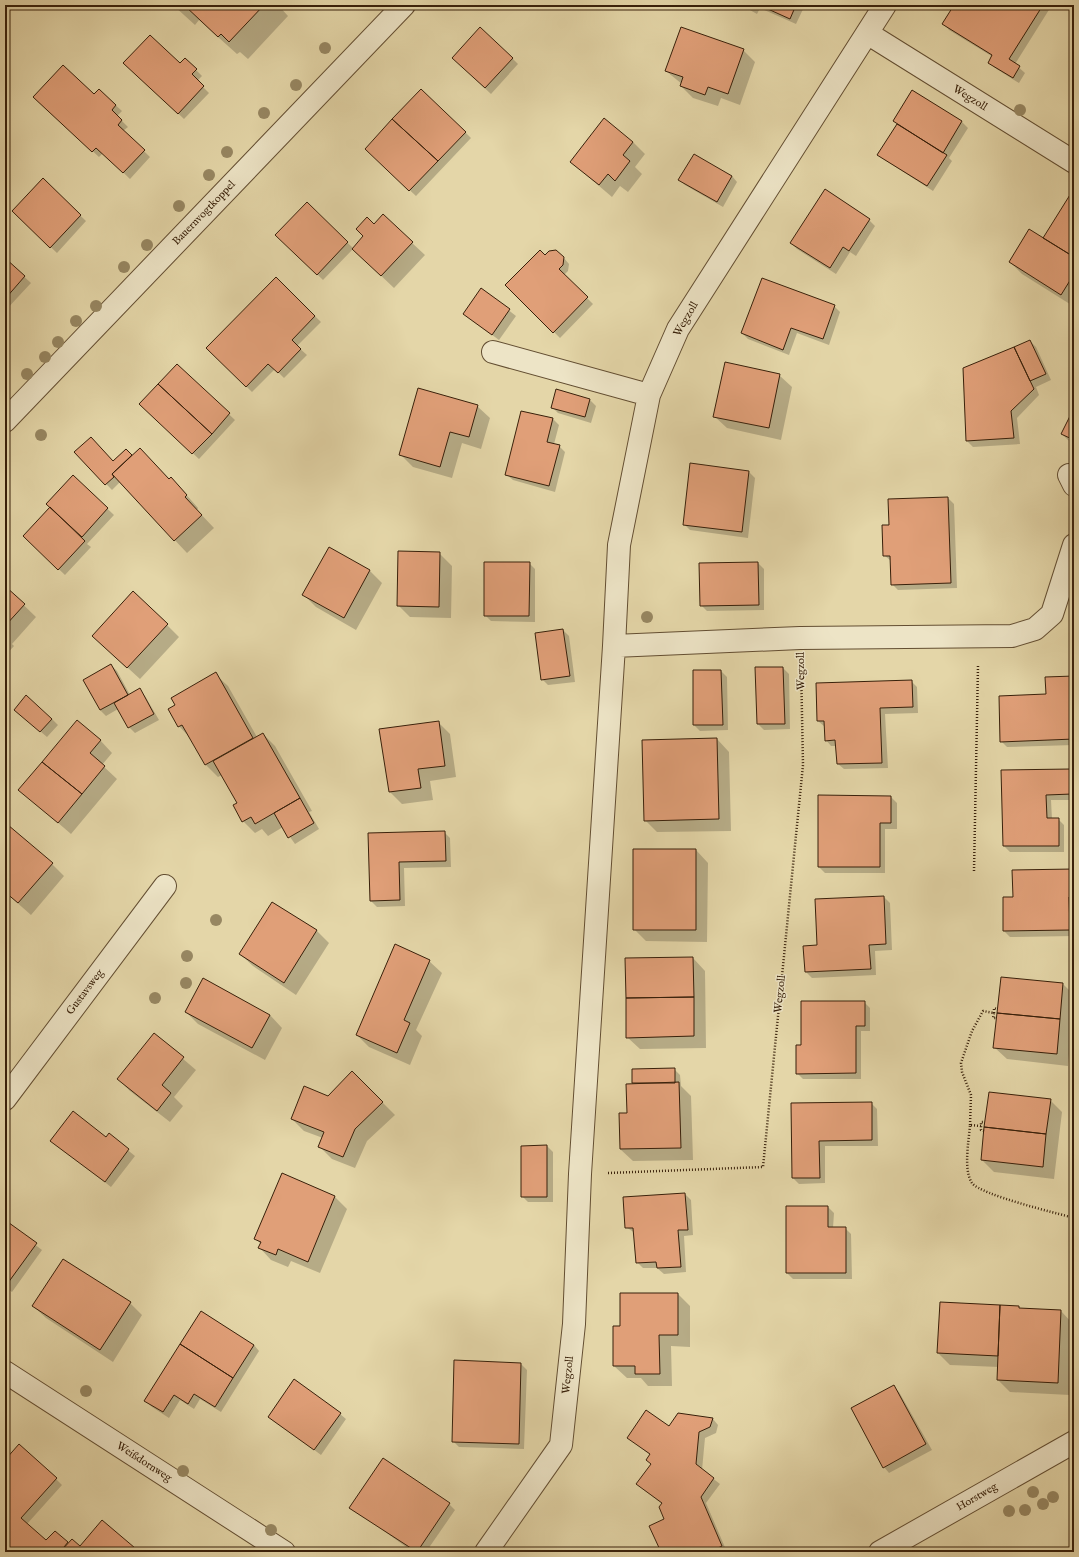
<svg xmlns="http://www.w3.org/2000/svg" width="1079" height="1557" viewBox="0 0 1079 1557" font-family="'IM FELL English',serif">
<rect width="100%" height="100%" fill="#e4d6a8"/>
<filter id="stains"><feTurbulence type="fractalNoise" baseFrequency=".005" numOctaves="4"/><feColorMatrix values="0 0 0 0 .2 0 0 0 0 .09 0 0 0 0 .02 0 0 0 .5 -.17"/></filter>
<radialGradient id="worn" r=".72"><stop offset=".6" stop-color="#630" stop-opacity="0"/><stop offset="1" stop-color="#630" stop-opacity=".3"/></radialGradient>
<!-- shadow -->
<path fill="#0003" d="M 173,5 L 278,5 L 288,16 L 248,59 L 240,52 L 237,54 L 199,20 L 195,25 Z
M 574,5 L 583,5 L 579,10 Z
M 741,5 L 805,5 L 796,24 L 760,8 L 757,14 Z
M 955,5 L 1052,5 L 1015,64 L 1025,73 L 1019,83 L 995,68 L 989,62 L 993,57 L 949,30 L 944,24 Z
M 743,50 L 755,62 L 740,105 L 721,98 L 718,106 L 693,98 L 681,86 L 682,84 L 666,71 Z
M 512,58 L 518,64 L 491,94 L 459,64 Z
M 185,59 L 202,76 L 197,81 L 209,93 L 184,119 L 131,69 L 180,64 Z
M 99,90 L 122,111 L 117,116 L 128,127 L 123,131 L 150,157 L 130,179 L 103,153 L 99,157 L 40,103 L 95,96 Z
M 913,91 L 962,122 L 968,128 L 949,158 L 952,161 L 933,191 L 885,160 L 879,154 L 898,124 L 894,121 Z
M 465,132 L 471,138 L 416,196 L 372,155 Z
M 633,142 L 645,154 L 635,167 L 642,174 L 628,192 L 620,186 L 612,197 L 571,162 Z
M 732,176 L 737,182 L 723,207 L 685,185 L 679,180 Z
M 43,180 L 86,221 L 57,253 L 13,211 Z
M 1074,191 L 1074,305 L 1073,306 L 1022,274 L 1010,262 L 1044,240 Z
M 307,204 L 353,248 L 383,216 L 425,255 L 394,288 L 353,249 L 323,280 L 277,235 Z
M 869,220 L 875,226 L 856,256 L 850,252 L 836,274 L 797,249 L 791,243 Z
M 545,256 L 563,257 L 569,264 L 568,271 L 564,275 L 593,304 L 560,338 L 507,285 Z
M 5,259 L 31,283 L 5,311 Z
M 276,278 L 321,322 L 297,346 L 307,355 L 284,378 L 275,369 L 252,392 L 207,348 Z
M 481,289 L 516,316 L 499,340 L 464,314 Z
M 834,306 L 840,312 L 829,345 L 797,333 L 789,355 L 748,339 L 742,333 Z
M 1030,341 L 1036,347 L 1051,380 L 1036,387 L 1039,395 L 1017,418 L 1020,444 L 973,447 L 967,441 L 964,368 Z
M 177,365 L 235,420 L 199,459 L 146,410 Z
M 779,375 L 792,387 L 781,440 L 727,428 L 714,416 Z
M 590,400 L 596,406 L 591,423 L 558,413 L 552,407 Z
M 477,406 L 490,418 L 481,449 L 462,443 L 452,478 L 413,467 L 400,454 Z
M 522,412 L 553,419 L 559,425 L 554,444 L 559,446 L 565,452 L 555,492 L 513,480 L 507,475 Z
M 1074,416 L 1074,439 L 1068,436 L 1068,439 L 1074,443 L 1068,440 L 1062,434 Z
M 126,450 L 132,457 L 169,480 L 183,491 L 198,508 L 197,510 L 214,528 L 187,553 L 120,482 L 112,490 L 76,453 L 113,462 Z
M 749,472 L 755,478 L 748,538 L 690,530 L 684,524 Z
M 73,476 L 114,515 L 87,544 L 91,547 L 65,575 L 30,542 Z
M 948,498 L 954,504 L 957,588 L 898,590 L 892,584 L 891,561 L 884,555 L 890,526 Z
M 439,553 L 452,566 L 451,618 L 410,617 L 398,605 Z
M 529,563 L 535,569 L 535,622 L 491,621 L 485,615 Z
M 758,563 L 764,569 L 764,610 L 707,611 L 701,605 Z
M 370,571 L 382,583 L 356,630 L 316,607 L 304,595 Z
M 5,587 L 36,617 L 12,644 L 14,646 L 5,656 Z
M 167,625 L 179,637 L 140,679 L 106,648 Z
M 563,630 L 569,636 L 575,682 L 548,685 L 542,679 Z
M 111,665 L 117,671 L 130,695 L 139,690 L 145,696 L 159,720 L 135,733 L 129,727 L 118,709 L 106,716 L 100,710 Z
M 783,668 L 789,674 L 790,729 L 764,730 L 758,724 Z
M 694,671 L 721,671 L 727,677 L 728,730 L 700,731 L 694,725 Z
M 215,674 L 228,686 L 257,737 L 263,734 L 275,746 L 312,811 L 309,812 L 319,829 L 295,844 L 283,827 L 268,836 L 262,829 L 255,833 L 243,821 L 238,803 L 222,775 L 218,777 L 206,765 L 191,739 L 179,726 Z
M 1074,677 L 1074,745 L 1007,747 L 1001,741 L 1047,695 Z
M 911,681 L 917,687 L 918,713 L 885,714 L 888,768 L 844,769 L 838,764 L 837,746 L 831,746 L 826,740 L 825,727 L 818,721 Z
M 21,715 L 52,719 L 58,725 L 47,737 Z
M 438,722 L 450,734 L 456,777 L 430,781 L 433,800 L 402,804 L 390,792 L 380,730 Z
M 717,739 L 729,752 L 731,831 L 657,832 L 645,820 Z
M 100,740 L 112,753 L 102,765 L 117,779 L 71,834 L 20,790 Z
M 1071,770 L 1074,774 L 1074,800 L 1051,800 L 1052,819 L 1058,819 L 1064,825 L 1064,852 L 1010,852 L 1004,846 L 1002,771 Z
M 891,797 L 897,803 L 897,829 L 885,829 L 885,873 L 825,873 L 819,867 Z
M 5,830 L 52,864 L 64,876 L 31,915 L 5,892 Z
M 444,832 L 450,838 L 451,867 L 404,868 L 405,906 L 377,907 L 371,901 L 369,834 Z
M 696,850 L 708,863 L 707,942 L 646,941 L 634,929 Z
M 1074,870 L 1074,936 L 1010,937 L 1004,931 Z
M 884,897 L 890,903 L 892,950 L 875,951 L 876,975 L 812,978 L 806,972 L 818,946 Z
M 273,903 L 317,931 L 329,943 L 296,995 L 253,966 L 240,954 Z
M 693,958 L 705,971 L 706,1048 L 640,1049 L 627,1037 Z
M 429,961 L 442,973 L 416,1030 L 422,1036 L 410,1065 L 369,1047 L 357,1035 Z
M 5,971 L 9,975 L 5,980 Z
M 1063,984 L 1074,995 L 1068,1066 L 1007,1059 L 994,1047 Z
M 864,1002 L 870,1008 L 870,1031 L 861,1031 L 861,1079 L 803,1079 L 797,1073 L 802,1046 Z
M 186,1012 L 270,1015 L 282,1028 L 265,1060 L 198,1024 Z
M 154,1034 L 196,1070 L 174,1097 L 183,1106 L 170,1122 L 130,1091 L 118,1079 Z
M 674,1069 L 680,1075 L 681,1086 L 691,1096 L 693,1160 L 633,1161 L 620,1149 L 635,1084 L 633,1083 Z
M 352,1072 L 395,1115 L 367,1141 L 355,1168 L 332,1159 L 319,1146 L 323,1138 L 304,1131 L 292,1119 L 328,1097 Z
M 1050,1100 L 1062,1112 L 1054,1179 L 994,1172 L 982,1160 Z
M 871,1103 L 877,1109 L 878,1146 L 825,1146 L 825,1183 L 799,1184 L 793,1178 L 792,1104 Z
M 109,1135 L 135,1156 L 111,1187 L 52,1141 L 107,1138 Z
M 547,1146 L 553,1152 L 553,1202 L 528,1202 L 522,1196 Z
M 282,1175 L 335,1197 L 347,1209 L 320,1273 L 291,1261 L 288,1267 L 271,1260 L 259,1247 L 261,1244 L 255,1238 Z
M 685,1194 L 691,1200 L 693,1235 L 684,1236 L 686,1272 L 664,1274 L 657,1268 L 643,1268 L 637,1262 L 635,1233 L 626,1227 Z
M 828,1207 L 834,1213 L 833,1228 L 845,1228 L 851,1234 L 852,1279 L 793,1279 L 787,1273 Z
M 5,1222 L 42,1250 L 12,1292 L 5,1287 Z
M 621,1294 L 678,1294 L 690,1306 L 690,1347 L 671,1346 L 672,1386 L 648,1386 L 641,1378 L 627,1378 L 614,1366 L 614,1327 L 621,1327 Z
M 130,1303 L 142,1315 L 113,1362 L 46,1318 L 33,1306 Z
M 1018,1307 L 1021,1309 L 1061,1311 L 1073,1324 L 1070,1395 L 1010,1392 L 998,1380 L 999,1367 L 950,1365 L 938,1353 Z
M 254,1345 L 259,1351 L 221,1412 L 200,1399 L 194,1409 L 180,1400 L 169,1418 L 152,1407 L 146,1401 Z
M 521,1364 L 527,1370 L 524,1449 L 459,1447 L 453,1441 Z
M 893,1386 L 899,1392 L 932,1450 L 889,1473 L 884,1467 Z
M 340,1414 L 346,1419 L 321,1455 L 269,1416 Z
M 678,1415 L 713,1419 L 718,1425 L 716,1433 L 705,1438 L 702,1470 L 720,1484 L 706,1503 L 727,1552 L 662,1552 L 666,1520 L 662,1504 L 637,1484 L 652,1464 L 650,1455 L 629,1438 L 669,1427 Z
M 5,1461 L 56,1479 L 62,1485 L 27,1524 L 46,1542 L 55,1532 L 68,1544 L 80,1547 L 134,1549 L 137,1552 L 11,1552 L 5,1546 Z
M 449,1504 L 455,1510 L 426,1552 L 413,1552 L 351,1507 Z"/>
<!-- building -->
<path fill="#e09f78" stroke="#38200a" d="M 184,5 L 264,5 L 229,42 L 221,34 L 218,37 Z
M 742,5 L 753,5 L 751,9 Z
M 759,5 L 796,5 L 790,19 Z
M 954,5 L 1043,5 L 1009,59 L 1020,66 L 1013,78 L 988,63 L 992,55 L 942,24 Z
M 480,27 L 513,58 L 485,88 L 452,58 Z
M 681,27 L 744,49 L 728,94 L 708,87 L 705,95 L 680,86 L 683,77 L 665,71 Z
M 150,35 L 180,63 L 185,58 L 197,69 L 192,74 L 204,86 L 178,114 L 123,63 Z
M 63,65 L 94,94 L 99,89 L 116,105 L 112,110 L 122,120 L 118,125 L 145,150 L 123,173 L 96,148 L 92,152 L 33,97 Z
M 421,89 L 466,132 L 438,161 L 392,119 Z
M 912,90 L 962,121 L 943,153 L 893,121 Z
M 604,118 L 633,142 L 623,155 L 630,161 L 615,181 L 608,174 L 599,185 L 570,162 Z
M 392,119 L 438,161 L 409,191 L 365,149 Z
M 897,124 L 947,155 L 927,186 L 877,155 Z
M 694,154 L 732,176 L 717,202 L 678,180 Z
M 43,178 L 81,215 L 50,248 L 12,211 Z
M 825,189 L 870,219 L 849,251 L 843,247 L 830,268 L 790,243 Z
M 1073,190 L 1074,190 L 1074,257 L 1043,238 Z
M 307,202 L 348,242 L 317,275 L 275,235 Z
M 383,214 L 413,242 L 381,276 L 352,249 L 363,236 L 356,229 L 367,217 L 374,224 Z
M 1029,229 L 1074,257 L 1074,274 L 1061,295 L 1009,262 Z
M 540,250 L 545,255 L 549,251 L 556,250 L 564,257 L 563,265 L 559,269 L 588,297 L 553,333 L 505,285 Z
M 5,258 L 25,276 L 5,299 Z
M 276,277 L 315,316 L 292,340 L 301,349 L 278,373 L 268,364 L 246,387 L 206,348 Z
M 762,278 L 835,305 L 823,339 L 791,328 L 783,350 L 741,333 Z
M 481,288 L 510,309 L 492,335 L 463,314 Z
M 1030,340 L 1046,374 L 1030,381 L 1014,347 Z
M 1014,347 L 1034,389 L 1011,411 L 1014,438 L 966,441 L 963,368 Z
M 725,362 L 780,374 L 769,428 L 713,417 Z
M 177,364 L 230,413 L 212,434 L 158,384 Z
M 158,384 L 212,434 L 192,454 L 139,404 Z
M 418,388 L 478,405 L 469,437 L 450,432 L 440,467 L 399,455 Z
M 556,389 L 590,399 L 585,417 L 551,408 Z
M 521,411 L 553,418 L 547,442 L 560,445 L 549,486 L 505,475 Z
M 1071,414 L 1074,415 L 1074,440 L 1061,434 Z
M 91,437 L 113,461 L 126,449 L 132,455 L 112,474 L 114,477 L 105,485 L 74,452 Z
M 140,448 L 169,479 L 171,477 L 187,495 L 185,497 L 202,515 L 174,541 L 112,474 Z
M 690,463 L 749,471 L 742,532 L 683,525 Z
M 73,475 L 108,508 L 82,537 L 46,504 Z
M 948,497 L 951,583 L 891,585 L 890,556 L 883,556 L 882,525 L 889,525 L 888,499 Z
M 50,507 L 85,541 L 58,570 L 23,536 Z
M 329,547 L 370,570 L 344,618 L 302,595 Z
M 398,551 L 440,552 L 439,607 L 397,606 Z
M 484,562 L 530,562 L 529,616 L 484,616 Z
M 758,562 L 759,605 L 700,606 L 699,563 Z
M 5,586 L 25,604 L 5,626 Z
M 133,591 L 168,624 L 127,668 L 92,636 Z
M 563,629 L 570,676 L 541,680 L 535,633 Z
M 111,664 L 128,695 L 100,710 L 83,680 Z
M 755,667 L 783,667 L 785,724 L 757,724 Z
M 693,670 L 721,670 L 723,725 L 693,725 Z
M 216,672 L 253,738 L 205,765 L 182,725 L 178,727 L 168,709 L 175,705 L 171,698 Z
M 1074,676 L 1074,739 L 1000,742 L 999,696 L 1046,694 L 1045,677 Z
M 912,680 L 913,707 L 880,708 L 882,763 L 837,764 L 835,740 L 825,741 L 824,721 L 817,721 L 816,683 Z
M 140,688 L 154,714 L 128,728 L 114,703 Z
M 26,695 L 52,719 L 40,732 L 14,710 Z
M 77,720 L 101,740 L 90,753 L 105,766 L 82,794 L 42,762 Z
M 439,721 L 445,766 L 418,769 L 421,788 L 389,792 L 379,729 Z
M 263,733 L 300,798 L 255,824 L 251,817 L 242,822 L 233,805 L 237,803 L 213,761 Z
M 717,738 L 719,819 L 644,821 L 642,740 Z
M 42,762 L 82,794 L 58,823 L 18,790 Z
M 1071,769 L 1072,794 L 1046,795 L 1047,818 L 1059,818 L 1059,846 L 1003,846 L 1001,770 Z
M 818,795 L 891,796 L 891,823 L 880,823 L 880,867 L 818,867 Z
M 300,798 L 314,823 L 288,838 L 274,813 Z
M 8,825 L 53,863 L 18,903 L 5,892 L 5,829 Z
M 445,831 L 446,861 L 399,862 L 400,900 L 370,901 L 368,833 Z
M 633,849 L 696,849 L 696,930 L 633,930 Z
M 1074,869 L 1074,897 L 1069,897 L 1070,930 L 1003,931 L 1003,897 L 1013,897 L 1012,870 Z
M 884,896 L 886,944 L 869,945 L 871,969 L 805,972 L 803,946 L 817,945 L 815,899 Z
M 272,902 L 317,930 L 284,983 L 239,954 Z
M 395,944 L 430,960 L 404,1020 L 410,1023 L 397,1053 L 356,1035 Z
M 693,957 L 694,997 L 626,998 L 625,958 Z
M 1001,977 L 1063,983 L 1060,1019 L 997,1013 Z
M 203,978 L 270,1015 L 252,1048 L 185,1012 Z
M 694,997 L 694,1036 L 626,1038 L 626,998 Z
M 801,1001 L 865,1001 L 865,1026 L 856,1026 L 856,1073 L 796,1074 L 796,1045 L 801,1045 Z
M 997,1013 L 1060,1019 L 1057,1054 L 993,1048 Z
M 154,1033 L 184,1057 L 162,1085 L 171,1093 L 157,1111 L 117,1079 Z
M 675,1068 L 675,1083 L 632,1083 L 632,1069 Z
M 352,1071 L 383,1102 L 355,1129 L 343,1157 L 318,1147 L 324,1132 L 291,1119 L 304,1086 L 328,1096 Z
M 679,1082 L 681,1148 L 620,1149 L 619,1113 L 627,1113 L 626,1084 Z
M 989,1092 L 1051,1099 L 1046,1134 L 984,1127 Z
M 872,1102 L 872,1140 L 819,1141 L 820,1178 L 792,1178 L 791,1103 Z
M 73,1111 L 106,1137 L 109,1133 L 129,1149 L 105,1182 L 50,1141 Z
M 984,1127 L 1046,1134 L 1043,1167 L 981,1160 Z
M 547,1145 L 547,1197 L 521,1197 L 521,1146 Z
M 282,1173 L 335,1196 L 308,1262 L 278,1249 L 276,1255 L 258,1248 L 261,1242 L 254,1239 Z
M 685,1193 L 688,1230 L 678,1230 L 681,1267 L 657,1268 L 656,1262 L 636,1263 L 633,1228 L 625,1228 L 623,1197 Z
M 786,1206 L 828,1206 L 828,1227 L 846,1227 L 846,1273 L 786,1273 Z
M 5,1220 L 37,1243 L 5,1287 Z
M 63,1259 L 131,1302 L 100,1350 L 32,1306 Z
M 620,1293 L 678,1293 L 678,1335 L 659,1335 L 660,1374 L 635,1374 L 635,1366 L 613,1366 L 613,1326 L 620,1326 Z
M 940,1302 L 1000,1305 L 998,1356 L 937,1353 Z
M 1000,1305 L 1019,1306 L 1019,1308 L 1061,1310 L 1058,1383 L 997,1380 Z
M 201,1311 L 254,1345 L 233,1378 L 180,1344 Z
M 180,1344 L 233,1378 L 215,1407 L 194,1394 L 188,1404 L 174,1395 L 163,1412 L 144,1401 Z
M 454,1360 L 521,1363 L 519,1444 L 452,1442 Z
M 294,1379 L 341,1413 L 314,1450 L 268,1417 Z
M 894,1385 L 926,1444 L 883,1468 L 851,1408 Z
M 646,1410 L 669,1426 L 678,1413 L 713,1418 L 710,1427 L 699,1432 L 696,1464 L 714,1478 L 701,1497 L 722,1546 L 710,1552 L 661,1552 L 649,1526 L 664,1519 L 659,1507 L 662,1503 L 636,1484 L 651,1464 L 646,1460 L 650,1454 L 627,1438 Z
M 19,1444 L 57,1478 L 21,1518 L 46,1540 L 55,1531 L 68,1542 L 60,1552 L 11,1552 L 5,1547 L 5,1460 Z
M 383,1458 L 450,1503 L 417,1552 L 349,1508 Z
M 102,1520 L 135,1548 L 131,1552 L 60,1552 L 72,1539 L 80,1546 Z"/>
<g fill="none" stroke-linecap="round" stroke-linejoin="round">
<!-- minor casing -->
<g stroke="#634e32" stroke-width="24">
<path id="minor" d="M 867,33 L 1074,162
M 493,352 L 649,395
M 5,421 L 404,5
M 1069,475 L 1074,485
M 614,646 L 800,638 L 1012,636 L 1035,629 L 1052,614 L 1074,545
M 5,1099 L 165,886
M 5,1372 L 284,1552
M 486,1552 L 561,1445 L 574,1324 L 580,1174 L 614,646 L 619,545 L 649,395 L 678,329 L 885,5
M 880,1552 L 1074,1442"/>
</g>
<!-- path -->
<path stroke="#38200a" stroke-width="2.5" stroke-dasharray="1 2" stroke-linecap="butt" d="M 974,871 L 978,666
M 994,1013 L 994,1008 L 997,1009
M 970,1125 L 971,1095 L 962,1072 L 961,1063 L 972,1031 L 983,1011 L 994,1013 L 993,1018 L 997,1018
M 981,1126 L 970,1125 C 969,1140 963,1170 972,1183 C 981,1195 1056,1213 1074,1218
M 984,1131 L 981,1130 L 981,1122 L 985,1122
M 608,1173 L 763,1167 L 803,765 L 801,666"/>
<!-- minor -->
<use href="#minor" stroke="#ede4c6" stroke-width="22"/>
</g>
<!-- trees -->
<g fill="#978762">
<circle cx="325" cy="48" r="6"/>
<circle cx="296" cy="85" r="6"/>
<circle cx="1020" cy="110" r="6"/>
<circle cx="264" cy="113" r="6"/>
<circle cx="227" cy="152" r="6"/>
<circle cx="209" cy="175" r="6"/>
<circle cx="179" cy="206" r="6"/>
<circle cx="147" cy="245" r="6"/>
<circle cx="124" cy="267" r="6"/>
<circle cx="96" cy="306" r="6"/>
<circle cx="76" cy="321" r="6"/>
<circle cx="58" cy="342" r="6"/>
<circle cx="45" cy="357" r="6"/>
<circle cx="27" cy="374" r="6"/>
<circle cx="41" cy="435" r="6"/>
<circle cx="647" cy="617" r="6"/>
<circle cx="216" cy="920" r="6"/>
<circle cx="187" cy="956" r="6"/>
<circle cx="186" cy="983" r="6"/>
<circle cx="155" cy="998" r="6"/>
<circle cx="86" cy="1391" r="6"/>
<circle cx="183" cy="1471" r="6"/>
<circle cx="1033" cy="1492" r="6"/>
<circle cx="1053" cy="1497" r="6"/>
<circle cx="1043" cy="1504" r="6"/>
<circle cx="1025" cy="1510" r="6"/>
<circle cx="1009" cy="1511" r="6"/>
<circle cx="271" cy="1530" r="6"/>
</g>
<g text-anchor="middle" dominant-baseline="central" stroke-width="3" stroke-linejoin="round" paint-order="stroke">
<!-- street labels -->
<g font-size="11" fill="#38200a" stroke="#ede4c6">
<text transform="translate(970 98) rotate(32)">Wegzoll</text>
<text transform="translate(204 213) rotate(-46)">Bauernvogtkoppel</text>
<text transform="translate(686 319) rotate(-60)">Wegzoll</text>
<text transform="translate(801 671) rotate(-91)">Wegzoll</text>
<text transform="translate(85 992) rotate(-53)">Gustavsweg</text>
<text transform="translate(780 994) rotate(-84)">Wegzoll</text>
<text transform="translate(568 1375) rotate(-84)">Wegzoll</text>
<text transform="translate(144 1462) rotate(33)">Weißdornweg</text>
<text transform="translate(977 1497) rotate(-30)">Horstweg</text>
</g>
</g>
<!-- margin -->
<rect width="1079" height="1557" fill="none" stroke="#e4d6a8" stroke-width="20"/>
<rect x="6" y="6" width="1067" height="1545" fill="none" stroke="#38200a" stroke-width="2"/>
<rect x="10" y="10" width="1059" height="1537" fill="none" stroke="#38200a"/>
<rect width="100%" height="100%" filter="url(#stains)"/>
<rect width="100%" height="100%" fill="url(#worn)"/>
</svg>
